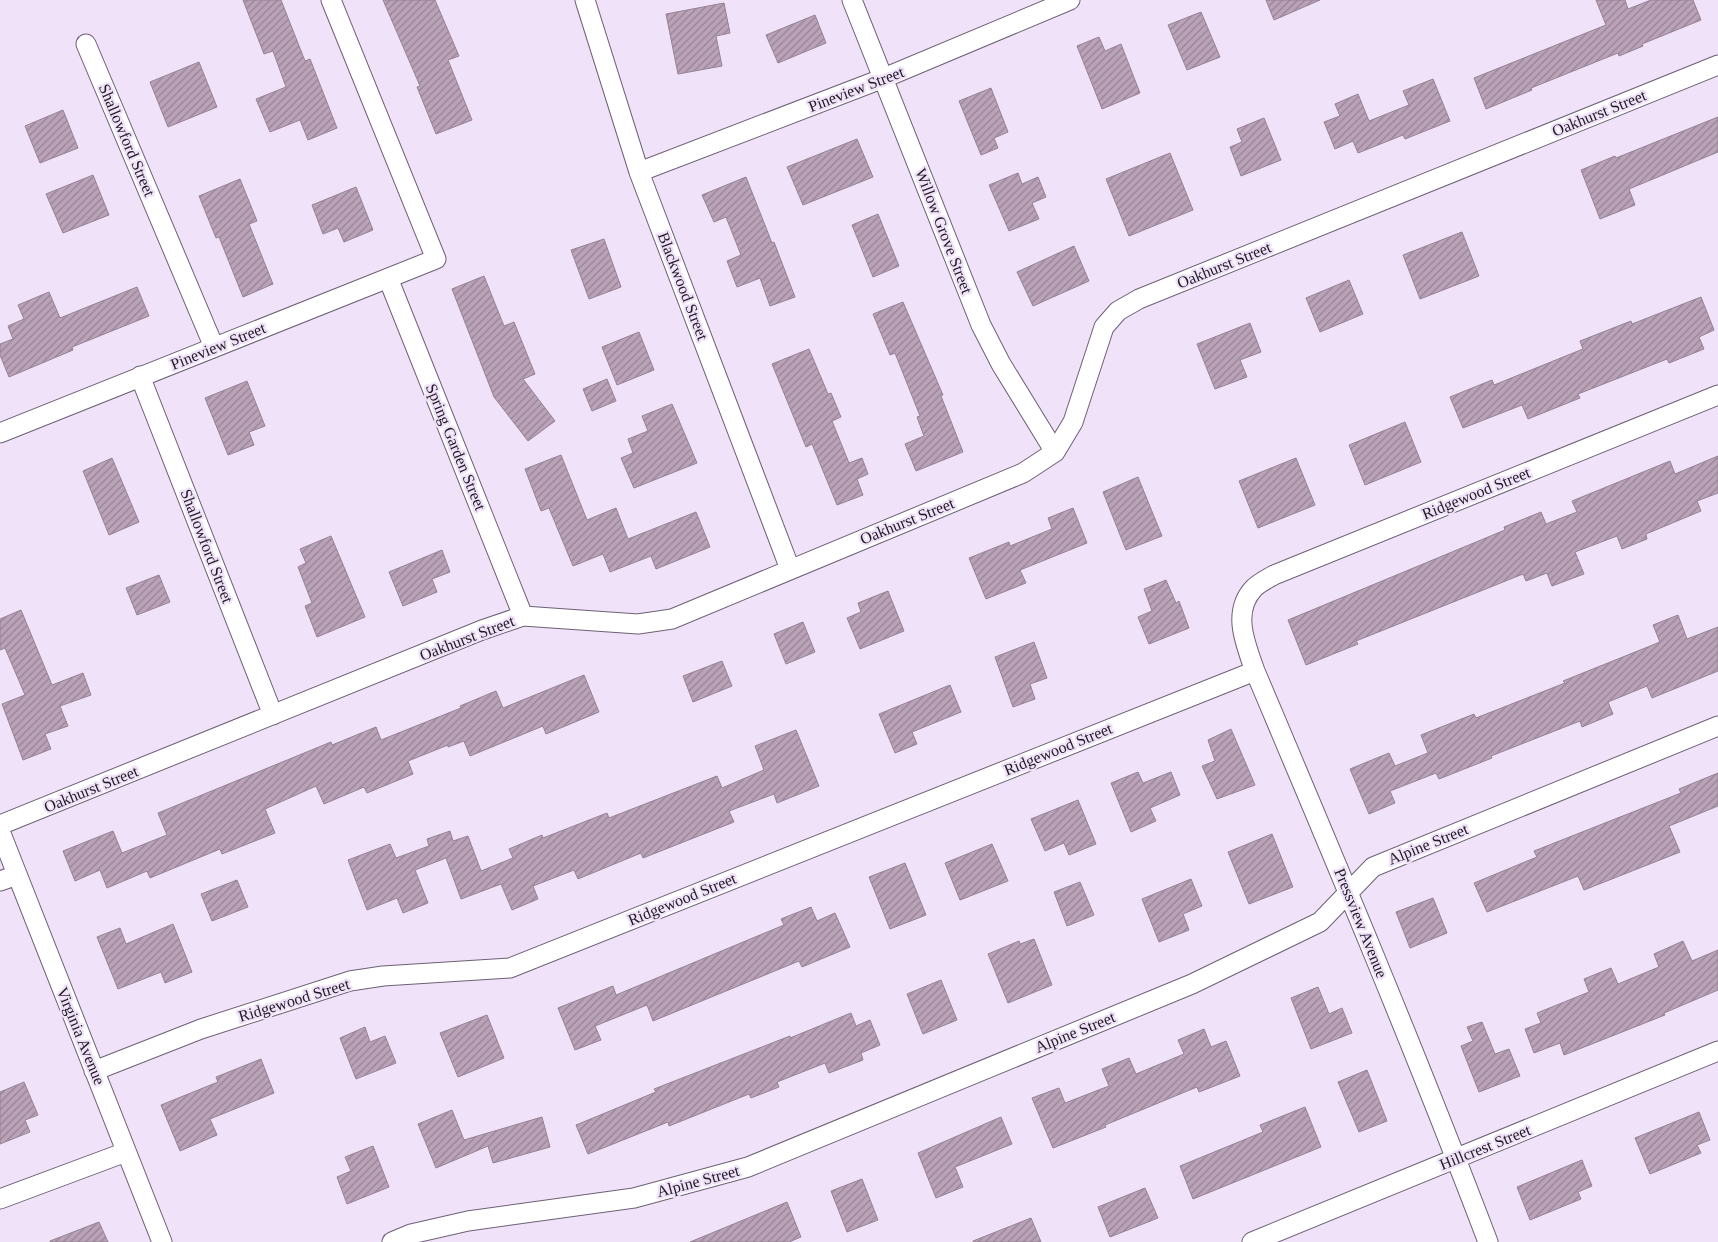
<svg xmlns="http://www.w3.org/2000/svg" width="1718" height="1242" viewBox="0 0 1718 1242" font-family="Georgia,serif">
<defs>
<pattern id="building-hatch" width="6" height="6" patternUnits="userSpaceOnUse" patternTransform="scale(1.25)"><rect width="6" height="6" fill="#baa2b8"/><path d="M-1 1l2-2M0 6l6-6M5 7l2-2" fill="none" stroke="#978395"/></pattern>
</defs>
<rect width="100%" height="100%" fill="#efe2f9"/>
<!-- building -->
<path fill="url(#building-hatch)" stroke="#958394" d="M 243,0 L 281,0 L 305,61 L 310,59 L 337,128 L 308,140 L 300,120 L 270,132 L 256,99 L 286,87 L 273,51 L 264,54 Z
M 383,0 L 435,0 L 459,56 L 448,60 L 472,120 L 436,134 L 417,87 L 420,86 Z
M 1266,0 L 1320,0 L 1274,20 Z
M 1596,0 L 1625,0 L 1628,9 L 1651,0 L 1693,0 L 1701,20 L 1642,44 L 1643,46 L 1619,56 L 1618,53 L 1531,88 L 1532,90 L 1486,109 L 1474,78 L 1606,25 Z
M 724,3 L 730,33 L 716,36 L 722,66 L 678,74 L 666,14 Z
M 1201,12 L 1220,57 L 1187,70 L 1168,25 Z
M 815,15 L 826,43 L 778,63 L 766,35 Z
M 1099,37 L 1105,51 L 1121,44 L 1140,93 L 1102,109 L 1077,46 Z
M 199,62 L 217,107 L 168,127 L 150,82 Z
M 1433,79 L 1450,121 L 1405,139 L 1403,135 L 1358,153 L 1353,141 L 1335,149 L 1324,122 L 1340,116 L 1335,104 L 1358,94 L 1369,121 L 1409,105 L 1403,91 Z
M 991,88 L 1008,132 L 994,138 L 998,148 L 981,155 L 959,101 Z
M 63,110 L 78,148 L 40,163 L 25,126 Z
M 1718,117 L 1718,152 L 1629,189 L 1635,205 L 1600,219 L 1581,170 L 1615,156 L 1616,158 Z
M 1264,118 L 1281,160 L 1241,176 L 1230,147 L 1242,142 L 1237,129 Z
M 857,139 L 873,177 L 803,205 L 787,167 Z
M 1170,153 L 1193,210 L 1129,236 L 1106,179 Z
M 1018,173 L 1022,184 L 1038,177 L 1046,197 L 1032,203 L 1039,219 L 1009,231 L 989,185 Z
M 93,175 L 109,215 L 63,233 L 46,194 Z
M 746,177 L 772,243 L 774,242 L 795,297 L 770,306 L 760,278 L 737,287 L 727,261 L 741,255 L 726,217 L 714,222 L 702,195 Z
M 240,179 L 257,221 L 249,224 L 273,284 L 243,297 L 219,237 L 216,238 L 199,196 Z
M 356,187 L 373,230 L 344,242 L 338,228 L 323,234 L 312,205 Z
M 878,214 L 899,266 L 873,277 L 852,225 Z
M 1462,232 L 1479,276 L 1420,299 L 1403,255 Z
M 604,239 L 621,287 L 589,299 L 571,250 Z
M 1074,246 L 1089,281 L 1033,306 L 1017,272 Z
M 484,276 L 504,326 L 514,322 L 535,374 L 523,379 L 555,421 L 528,441 L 494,397 L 452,289 Z
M 1349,280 L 1363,314 L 1320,332 L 1306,298 Z
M 137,287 L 149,316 L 72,347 L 73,350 L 9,377 L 0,355 L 0,344 L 13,339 L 8,326 L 24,319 L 18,305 L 49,292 L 60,318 Z
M 1701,297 L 1714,330 L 1699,337 L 1704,349 L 1669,363 L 1667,359 L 1578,394 L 1580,398 L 1528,419 L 1522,405 L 1463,428 L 1450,397 L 1492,380 L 1494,385 L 1583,349 L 1580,341 L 1631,321 L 1632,324 Z
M 903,302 L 943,395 L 941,396 L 963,452 L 916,471 L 905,444 L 924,436 L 917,417 L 920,416 L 895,353 L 890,355 L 873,314 Z
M 1250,323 L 1261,352 L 1240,360 L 1247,377 L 1215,389 L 1197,344 Z
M 639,332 L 654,370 L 617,385 L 602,347 Z
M 809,349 L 828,394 L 831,393 L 841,417 L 832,421 L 849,463 L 862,458 L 868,474 L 857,479 L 863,495 L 837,505 L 812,444 L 806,447 L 772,364 Z
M 607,379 L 616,401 L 592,411 L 583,389 Z
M 247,381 L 265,426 L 249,432 L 254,445 L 228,455 L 205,398 Z
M 672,404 L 697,463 L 634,488 L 621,458 L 633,453 L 628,439 L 648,431 L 642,416 Z
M 1405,422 L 1421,462 L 1365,485 L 1349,445 Z
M 561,455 L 587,520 L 616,508 L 628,539 L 696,512 L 710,547 L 656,569 L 651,556 L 610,572 L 603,554 L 573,566 L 549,508 L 541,511 L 525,469 Z
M 1718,456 L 1718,493 L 1697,501 L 1701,511 L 1646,534 L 1647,539 L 1622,549 L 1617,536 L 1575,552 L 1584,574 L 1552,586 L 1547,573 L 1526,581 L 1523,574 L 1356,641 L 1358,644 L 1306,665 L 1288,620 L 1505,530 L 1504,527 L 1541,512 L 1546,524 L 1577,512 L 1572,501 L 1670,461 L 1675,474 Z
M 112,458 L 139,522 L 109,535 L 83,471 Z
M 1296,458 L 1315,505 L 1258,528 L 1239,481 Z
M 1138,477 L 1162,536 L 1126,550 L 1103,492 Z
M 1073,508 L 1087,543 L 1020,570 L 1026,583 L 986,599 L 969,558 L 1009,542 L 1010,546 L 1052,529 L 1048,518 Z
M 331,536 L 365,617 L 317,637 L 305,606 L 312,603 L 298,567 L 306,563 L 300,549 Z
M 442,550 L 450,572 L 432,579 L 437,592 L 403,606 L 389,572 Z
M 159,575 L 170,602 L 137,615 L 126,588 Z
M 1166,580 L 1176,603 L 1179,601 L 1189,628 L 1149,644 L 1138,617 L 1152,611 L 1144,589 Z
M 888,591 L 904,631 L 860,649 L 847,618 L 861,612 L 858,603 Z
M 21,610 L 52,685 L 83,673 L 91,695 L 60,706 L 68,726 L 45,734 L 51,749 L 23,760 L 2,704 L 25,695 L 5,648 L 0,650 L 0,619 Z
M 1678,615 L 1687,639 L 1718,627 L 1718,671 L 1652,698 L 1647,686 L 1608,702 L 1613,714 L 1582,727 L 1580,721 L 1491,756 L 1492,758 L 1439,779 L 1436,773 L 1390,791 L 1395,803 L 1369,814 L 1350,769 L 1389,753 L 1395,766 L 1428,753 L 1421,735 L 1474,714 L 1476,718 L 1565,683 L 1563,681 L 1660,642 L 1653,625 Z
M 803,622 L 815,652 L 786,664 L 774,634 Z
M 1034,642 L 1047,678 L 1030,684 L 1035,699 L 1013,707 L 995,657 Z
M 722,661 L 732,686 L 693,702 L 683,676 Z
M 584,675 L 599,712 L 546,734 L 543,726 L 470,756 L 464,741 L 448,747 L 448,745 L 408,761 L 413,774 L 367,793 L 364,787 L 324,804 L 316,786 L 265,809 L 275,833 L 222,854 L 220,849 L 150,878 L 147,871 L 107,888 L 100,870 L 75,881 L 63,851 L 113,831 L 122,853 L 167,835 L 158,813 L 331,742 L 332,745 L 376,727 L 381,740 L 461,708 L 460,706 L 496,691 L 503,708 Z
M 950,685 L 961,712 L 912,732 L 917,744 L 895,753 L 879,714 Z
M 1231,729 L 1255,785 L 1217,799 L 1202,766 L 1215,761 L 1208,740 Z
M 796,730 L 819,786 L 777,803 L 774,794 L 729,811 L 734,822 L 643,858 L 641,853 L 578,879 L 574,870 L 533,886 L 538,899 L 512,910 L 501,884 L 461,899 L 446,858 L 415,870 L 428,903 L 403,913 L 397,898 L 367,910 L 348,860 L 390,844 L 396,858 L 429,846 L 427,839 L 450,831 L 453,841 L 468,836 L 481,871 L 513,858 L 509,849 L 542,835 L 543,838 L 607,813 L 609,818 L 717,776 L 722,788 L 764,770 L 755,746 Z
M 1138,772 L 1143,783 L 1171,772 L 1180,795 L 1150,808 L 1156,821 L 1131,832 L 1111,783 Z
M 1718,773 L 1718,806 L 1669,826 L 1680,852 L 1584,890 L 1578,876 L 1487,912 L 1474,883 L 1537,857 L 1534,851 L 1681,793 L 1679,789 Z
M 1078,800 L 1096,844 L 1069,855 L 1064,843 L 1045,851 L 1031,819 Z
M 1272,834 L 1293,887 L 1249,904 L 1228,852 Z
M 992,844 L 1008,881 L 960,900 L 945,863 Z
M 905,863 L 926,915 L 890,929 L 869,877 Z
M 1191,879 L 1202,906 L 1183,914 L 1189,930 L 1159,942 L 1142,899 Z
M 237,880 L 248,907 L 212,921 L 201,894 Z
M 1080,882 L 1094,915 L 1067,926 L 1054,892 Z
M 1433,898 L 1447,933 L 1410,948 L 1396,912 Z
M 811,907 L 817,921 L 835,913 L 850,947 L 802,967 L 799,961 L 653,1021 L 647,1005 L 595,1026 L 601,1040 L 575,1050 L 558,1008 L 613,986 L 616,995 L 784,925 L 781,919 Z
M 173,924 L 192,972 L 165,983 L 161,972 L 118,989 L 97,937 L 120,928 L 126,944 Z
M 1034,939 L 1052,985 L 1008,1003 L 988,954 L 1019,941 L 1020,944 Z
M 1683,941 L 1692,961 L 1718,950 L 1718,990 L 1664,1013 L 1665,1015 L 1564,1055 L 1560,1043 L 1534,1053 L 1525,1029 L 1541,1023 L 1537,1013 L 1589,992 L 1584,979 L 1611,968 L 1618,984 L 1659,967 L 1654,954 Z
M 941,980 L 957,1020 L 923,1034 L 907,994 Z
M 1318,987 L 1329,1014 L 1342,1008 L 1352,1033 L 1311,1049 L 1291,998 Z
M 851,1013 L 856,1026 L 870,1020 L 880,1045 L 861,1053 L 863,1060 L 829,1073 L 825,1063 L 777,1082 L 779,1087 L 751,1098 L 749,1094 L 669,1126 L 668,1122 L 588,1154 L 576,1125 L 656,1092 L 654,1089 L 790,1036 L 790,1038 Z
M 487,1015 L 504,1058 L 458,1077 L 440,1033 Z
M 1482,1022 L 1495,1054 L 1509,1049 L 1520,1076 L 1479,1092 L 1461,1046 L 1473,1041 L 1467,1027 Z
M 365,1027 L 370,1042 L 385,1036 L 396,1063 L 356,1079 L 340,1038 Z
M 1204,1029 L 1211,1047 L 1226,1041 L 1240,1076 L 1199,1092 L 1197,1087 L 1105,1125 L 1106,1127 L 1053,1148 L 1032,1098 L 1059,1088 L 1065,1103 L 1109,1086 L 1102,1069 L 1129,1058 L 1136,1074 L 1184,1054 L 1178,1040 Z
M 261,1059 L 274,1093 L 210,1119 L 217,1135 L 180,1151 L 161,1105 L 218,1082 L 216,1077 Z
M 1367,1070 L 1387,1121 L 1359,1132 L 1338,1082 Z
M 24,1082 L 38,1115 L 25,1120 L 30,1132 L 0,1144 L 0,1092 Z
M 1305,1107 L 1321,1147 L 1193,1199 L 1180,1166 L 1263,1132 L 1260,1125 Z
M 452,1110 L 464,1140 L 542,1117 L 550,1147 L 493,1163 L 488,1146 L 436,1168 L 418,1124 Z
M 1699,1112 L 1710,1140 L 1697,1145 L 1701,1153 L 1650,1174 L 1635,1138 Z
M 1001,1117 L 1012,1144 L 955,1167 L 963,1187 L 936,1198 L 918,1153 Z
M 373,1146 L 389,1187 L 347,1204 L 337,1177 L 351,1171 L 345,1157 Z
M 1582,1160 L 1592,1186 L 1578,1192 L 1581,1199 L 1530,1220 L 1517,1187 Z
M 862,1179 L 878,1220 L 847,1232 L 831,1191 Z
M 1145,1188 L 1158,1218 L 1110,1237 L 1098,1207 Z
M 787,1202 L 801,1237 L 789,1242 L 690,1242 Z
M 1031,1218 L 1041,1242 L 973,1242 L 973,1241 Z
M 99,1222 L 108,1242 L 50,1242 L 50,1241 Z"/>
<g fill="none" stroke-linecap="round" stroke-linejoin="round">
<!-- minor casing -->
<g stroke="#6d6175" stroke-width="21">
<path id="minor" d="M 585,0 L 639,172 L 790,569
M 852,0 L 981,325 L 1001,364 L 1055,452
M 86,44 L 214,347
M 639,172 L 884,78 L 1070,0
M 388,278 L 523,616
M 140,376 L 273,715
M 0,433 L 436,259 L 331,0
M 0,825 L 482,630 L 523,616 L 638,624 L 672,619 L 1023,473 L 1055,452 L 1073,422 L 1104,327 L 1118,311 L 1139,299 L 1718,65
M 0,831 L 162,1242
M 0,881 L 17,875
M 94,1071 L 201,1029 L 350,981 L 383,976 L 510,968 L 1255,671
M 0,1199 L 126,1152
M 392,1242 L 411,1234 L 468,1221 L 634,1198 L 748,1167 L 1192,984 L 1320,922 L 1373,867 L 1718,726
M 1252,1242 L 1718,1051
M 1488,1242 C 1415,1050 1335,860 1255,671 C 1246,645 1231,612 1254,588 C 1259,583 1267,579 1274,575 L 1718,395"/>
</g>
<!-- minor -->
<use href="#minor" stroke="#fff" stroke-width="19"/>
</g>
<g text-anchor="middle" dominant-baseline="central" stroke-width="4.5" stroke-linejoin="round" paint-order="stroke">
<!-- street labels -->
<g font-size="16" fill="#201b23" stroke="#efe2f9">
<text transform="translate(856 89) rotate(-21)">Pineview Street</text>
<text transform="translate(1599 113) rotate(-22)">Oakhurst Street</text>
<text transform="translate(127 140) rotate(67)">Shallowford Street</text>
<text transform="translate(944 231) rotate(69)">Willow Grove Street</text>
<text transform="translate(1224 265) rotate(-22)">Oakhurst Street</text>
<text transform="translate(683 286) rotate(69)">Blackwood Street</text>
<text transform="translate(218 346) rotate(-22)">Pineview Street</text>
<text transform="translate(456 447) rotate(68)">Spring Garden Street</text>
<text transform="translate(1476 493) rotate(-22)">Ridgewood Street</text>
<text transform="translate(907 521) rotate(-22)">Oakhurst Street</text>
<text transform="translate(207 546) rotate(69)">Shallowford Street</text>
<text transform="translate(467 638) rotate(-21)">Oakhurst Street</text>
<text transform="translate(1058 749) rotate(-22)">Ridgewood Street</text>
<text transform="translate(91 789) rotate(-22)">Oakhurst Street</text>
<text transform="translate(1428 844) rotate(-22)">Alpine Street</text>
<text transform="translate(682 899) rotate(-22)">Ridgewood Street</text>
<text transform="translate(1361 923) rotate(68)">Pressview Avenue</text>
<text transform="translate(294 1000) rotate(-17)">Ridgewood Street</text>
<text transform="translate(1075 1032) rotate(-22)">Alpine Street</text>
<text transform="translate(81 1036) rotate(68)">Virginia Avenue</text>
<text transform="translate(1485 1147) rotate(-22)">Hillcrest Street</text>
<text transform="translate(698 1181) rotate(-15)">Alpine Street</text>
</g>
</g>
</svg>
